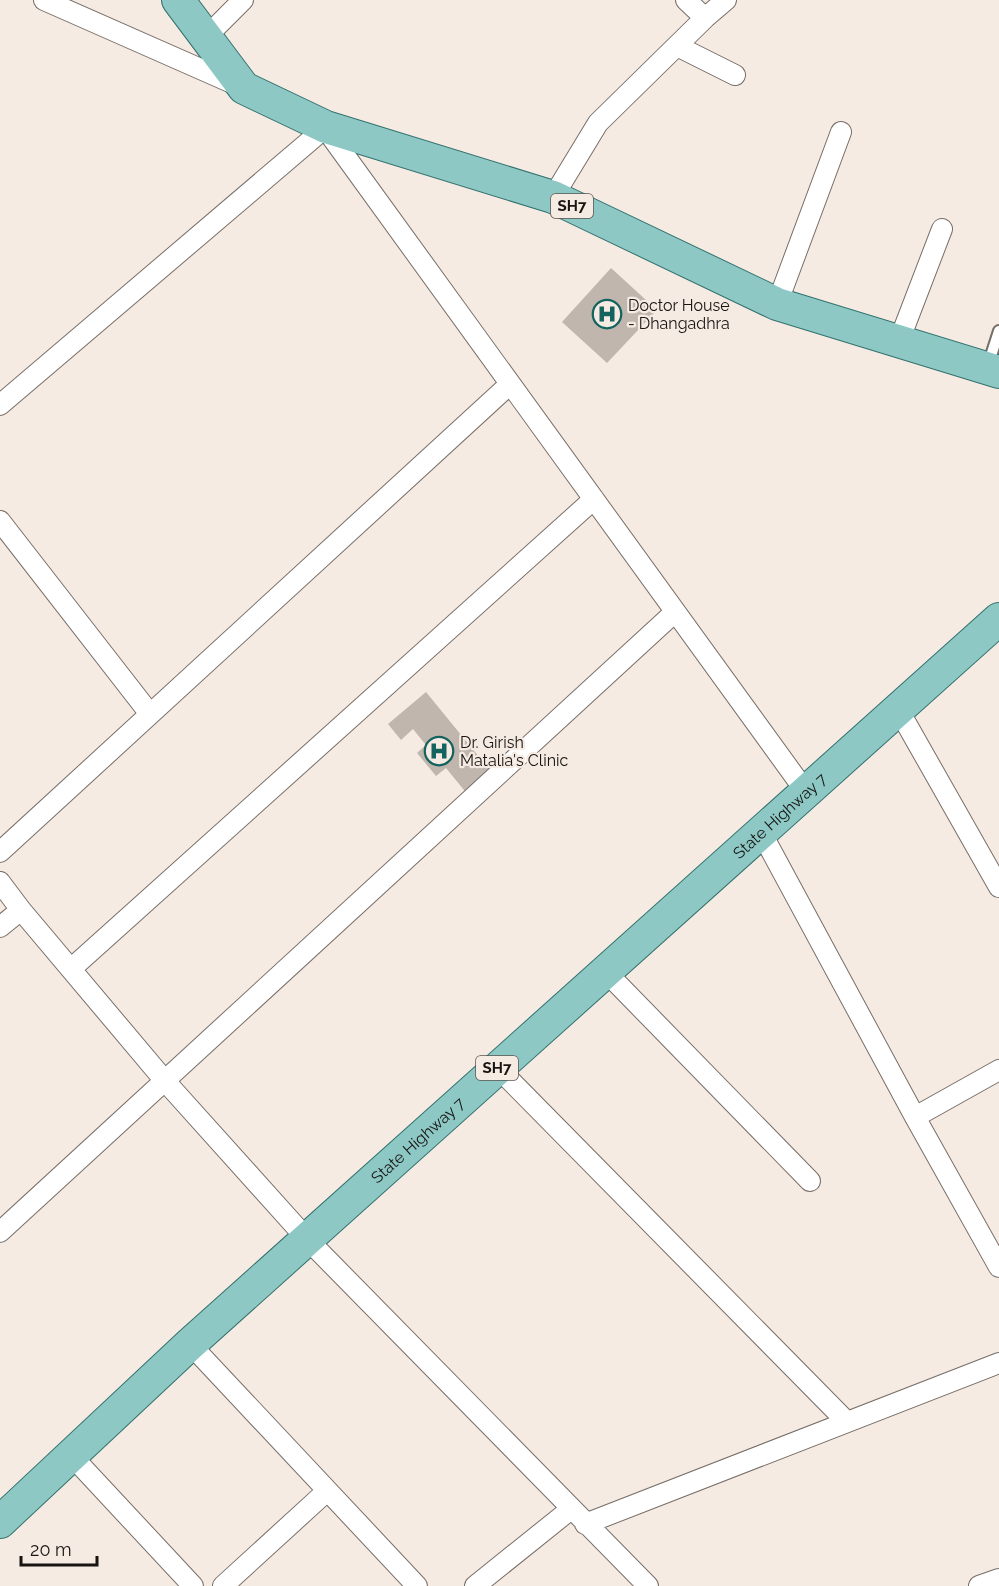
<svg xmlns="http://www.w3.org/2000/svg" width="999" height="1586" viewBox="0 0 999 1586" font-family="Raleway,sans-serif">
<rect width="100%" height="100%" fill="#f6ebe3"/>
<!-- building -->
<path fill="#c0b6ae" d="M 611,268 L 657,310 L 607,363 L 562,322 Z
M 426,692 L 493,774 L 468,795 L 446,768 L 436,776 L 417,753 L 426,745 L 413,729 L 401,740 L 388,724 Z"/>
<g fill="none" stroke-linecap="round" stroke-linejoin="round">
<!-- lane casing -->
<g stroke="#776e67" stroke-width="14">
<path id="lane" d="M 988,365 L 999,331"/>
</g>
<!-- street casing -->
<g stroke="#776e67" stroke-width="22">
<path id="street" d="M 44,0 L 239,86
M 686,0 L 705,18
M 206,37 L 243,0
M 677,46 L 735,75
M 326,127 L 325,128 L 806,792
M 553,197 L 598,123 L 705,18 L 726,0
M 777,304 L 841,132
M 899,341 L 942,229
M 0,405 L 325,128
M 0,521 L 150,714
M 898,709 L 999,887
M 761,832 L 915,1117 L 999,1267
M 0,852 L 510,384
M 0,882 L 21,910 L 165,1081 L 307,1239 L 648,1586
M 0,927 L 21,910
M 72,968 L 594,499
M 605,971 L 810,1181
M 498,1068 L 847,1422
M 915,1117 L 999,1070
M 0,1232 L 675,612
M 190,1344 L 417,1586
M 70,1454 L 193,1586
M 585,1524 L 999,1363
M 223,1586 L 327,1491
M 475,1586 L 571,1509
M 979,1586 L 999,1579"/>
</g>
<!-- primary casing -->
<g stroke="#32716d" stroke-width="34">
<g id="primary">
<path d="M 178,0 L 244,88 L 326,127 L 553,197 L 777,304 L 999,372"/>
<path id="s1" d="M 0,1522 L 190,1344 L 999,619"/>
</g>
</g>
<!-- lane -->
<use href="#lane" stroke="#fff" stroke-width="10"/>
<!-- street -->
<use href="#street" stroke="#fff" stroke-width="20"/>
<!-- primary -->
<use href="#primary" stroke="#8dc8c5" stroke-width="32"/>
</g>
<!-- icons -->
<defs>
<g id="hospital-ring" transform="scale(1.5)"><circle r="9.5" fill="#f6ebe3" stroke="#13635f" stroke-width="1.5"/><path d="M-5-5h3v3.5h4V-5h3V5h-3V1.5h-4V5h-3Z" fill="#13635f"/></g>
</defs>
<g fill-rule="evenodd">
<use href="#hospital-ring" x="607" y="314"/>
<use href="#hospital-ring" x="439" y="751"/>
</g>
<g text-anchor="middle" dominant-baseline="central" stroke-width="4.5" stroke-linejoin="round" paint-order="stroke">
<!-- shield labels -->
<g fill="#f6ebe3" stroke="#5a5450" stroke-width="1.5">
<rect x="551" y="194" width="42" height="24" rx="4.5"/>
<rect x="476" y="1056" width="42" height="24" rx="4.5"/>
</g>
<g font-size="15" font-weight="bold" fill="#171411">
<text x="572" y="206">SH7</text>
<text x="497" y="1068">SH7</text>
</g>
<!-- poi labels -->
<g font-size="16" fill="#171411" stroke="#f6ebe3" text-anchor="start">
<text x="628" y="305">Doctor House<tspan x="628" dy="18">- Dhangadhra</tspan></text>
<text x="460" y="742">Dr. Girish<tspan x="460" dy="18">Matalia's Clinic</tspan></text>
</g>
<!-- street labels -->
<g font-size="16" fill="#171411" stroke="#f6ebe3">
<text stroke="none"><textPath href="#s1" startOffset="1052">State Highway 7</textPath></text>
<text stroke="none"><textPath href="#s1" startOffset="566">State Highway 7</textPath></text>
</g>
</g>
<!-- scale -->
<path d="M21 1556v9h76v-9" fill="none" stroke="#171411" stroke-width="3"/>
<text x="30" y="1556" font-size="18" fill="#171411" stroke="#f6ebe3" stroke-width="4.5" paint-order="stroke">20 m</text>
</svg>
